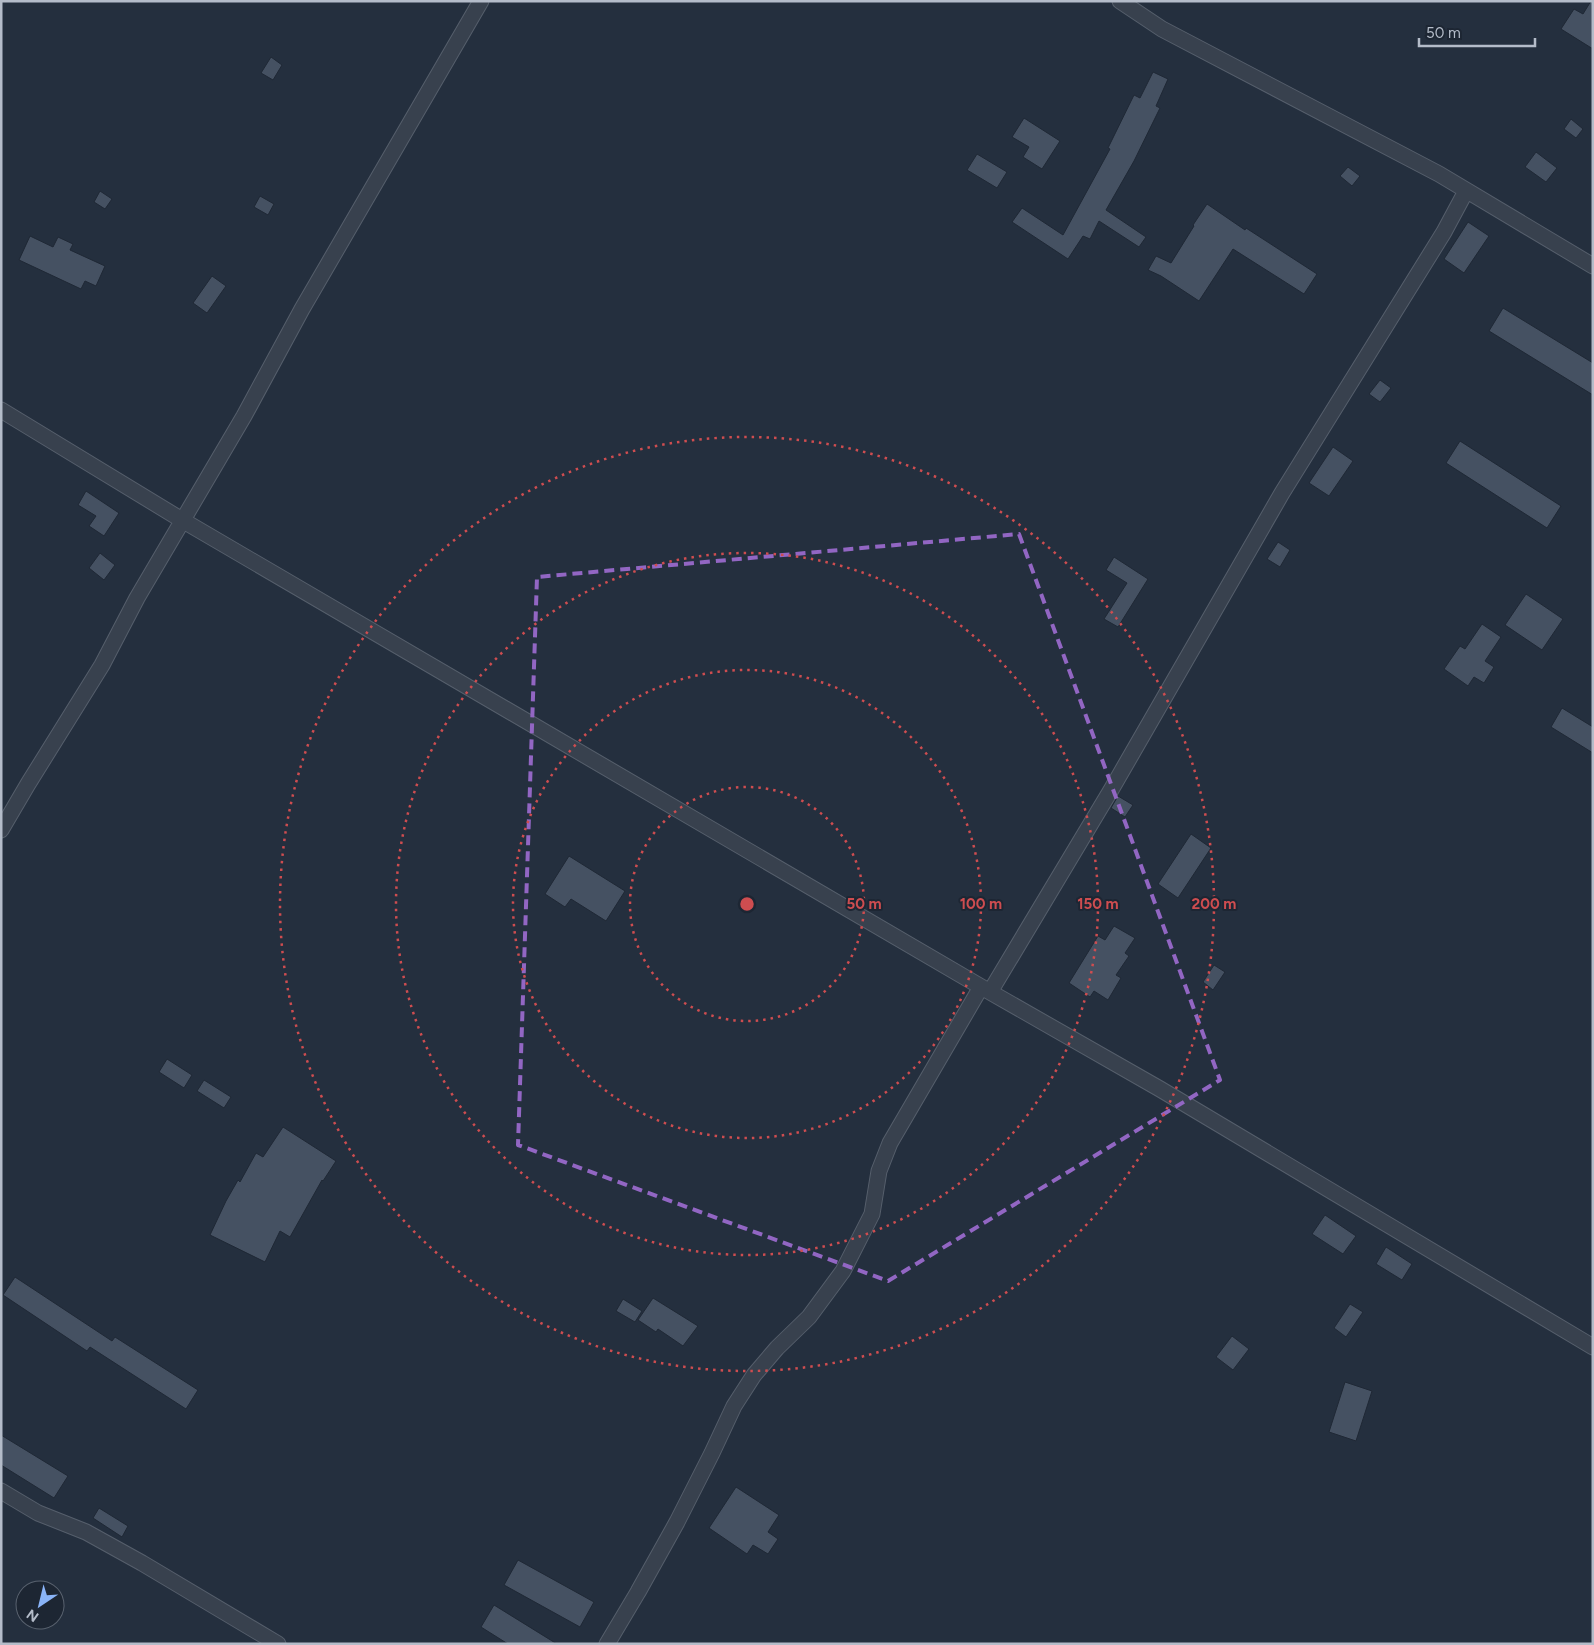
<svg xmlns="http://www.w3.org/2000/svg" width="1594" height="1645" viewBox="0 0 1594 1645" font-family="Figtree,sans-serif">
<rect width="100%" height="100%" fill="#242f3e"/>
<!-- building -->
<path fill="#455162" stroke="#1f2835" d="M 1591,1 L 1593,1 L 1593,49 L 1561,29 L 1574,9 L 1583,14 Z
M 271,57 L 282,65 L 273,80 L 261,73 Z
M 1153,72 L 1168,79 L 1156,106 L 1160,108 L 1134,161 L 1106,210 L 1146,237 L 1139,247 L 1099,221 L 1090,239 L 1083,236 L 1068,259 L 1012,222 L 1022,208 L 1063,235 L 1110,149 L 1108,148 L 1134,95 L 1140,98 Z
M 1024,118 L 1060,141 L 1042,169 L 1023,157 L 1029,147 L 1012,137 Z
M 1571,119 L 1583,129 L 1576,138 L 1564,129 Z
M 1536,152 L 1557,168 L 1546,182 L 1525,167 Z
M 977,154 L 1007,172 L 997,188 L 967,170 Z
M 1348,167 L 1360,176 L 1352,186 L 1340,176 Z
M 100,191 L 112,199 L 105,209 L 94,202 Z
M 260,196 L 274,204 L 268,215 L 254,207 Z
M 1207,204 L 1245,230 L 1246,228 L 1317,274 L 1304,294 L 1233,249 L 1199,301 L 1161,276 L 1148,270 L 1156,256 L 1171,263 L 1194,226 L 1193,225 Z
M 1468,222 L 1489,236 L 1464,273 L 1444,259 Z
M 30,236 L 53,247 L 58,237 L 73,244 L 70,250 L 105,266 L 96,286 L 85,281 L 81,289 L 19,260 Z
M 212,276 L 226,286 L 207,313 L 193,303 Z
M 1503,308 L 1593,363 L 1593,395 L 1489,331 Z
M 1380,380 L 1391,388 L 1380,402 L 1369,394 Z
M 1460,441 L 1561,506 L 1547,528 L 1446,463 Z
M 1333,447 L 1353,461 L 1329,496 L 1309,483 Z
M 86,491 L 119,513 L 104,536 L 89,526 L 96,516 L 78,505 Z
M 1278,542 L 1290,550 L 1280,567 L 1267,559 Z
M 100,553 L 115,565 L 104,580 L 89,568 Z
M 1114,557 L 1148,579 L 1118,627 L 1104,619 L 1127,583 L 1106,570 Z
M 1526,594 L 1563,619 L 1542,650 L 1505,625 Z
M 1482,624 L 1501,637 L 1485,661 L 1494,667 L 1484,683 L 1474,677 L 1468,686 L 1444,669 L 1460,646 L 1465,649 Z
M 1562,708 L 1593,727 L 1593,753 L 1551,727 Z
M 1118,796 L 1133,805 L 1125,817 L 1111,808 Z
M 1191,834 L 1211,848 L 1178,898 L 1158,884 Z
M 569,856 L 625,891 L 606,921 L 571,899 L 565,907 L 545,894 Z
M 1114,926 L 1135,938 L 1125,953 L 1129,956 L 1116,975 L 1121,978 L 1108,1000 L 1094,991 L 1090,997 L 1069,983 L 1098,936 L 1105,940 Z
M 1214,965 L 1225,972 L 1213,990 L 1203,982 Z
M 167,1059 L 192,1075 L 184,1088 L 159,1072 Z
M 204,1080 L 231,1097 L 224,1108 L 197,1091 Z
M 283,1127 L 336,1161 L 323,1181 L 322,1180 L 290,1237 L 280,1231 L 265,1262 L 210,1235 L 226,1201 L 238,1180 L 240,1182 L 256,1153 L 263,1157 Z
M 1325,1215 L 1356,1236 L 1343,1254 L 1312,1234 Z
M 1386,1247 L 1412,1264 L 1402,1280 L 1376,1264 Z
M 15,1277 L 112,1341 L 115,1337 L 198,1390 L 186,1409 L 90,1347 L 87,1351 L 3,1295 Z
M 653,1298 L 698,1326 L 683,1346 L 658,1329 L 656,1332 L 638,1320 Z
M 623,1299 L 642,1311 L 635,1322 L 616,1311 Z
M 1350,1304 L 1363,1312 L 1346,1337 L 1334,1328 Z
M 1232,1336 L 1249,1349 L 1233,1370 L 1216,1357 Z
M 1345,1382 L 1372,1391 L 1356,1441 L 1329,1432 Z
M 1,1435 L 68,1476 L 54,1498 L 1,1465 Z
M 736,1487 L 779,1515 L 768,1532 L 778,1539 L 768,1554 L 753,1545 L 747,1554 L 709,1528 Z
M 99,1508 L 128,1526 L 122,1537 L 93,1518 Z
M 518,1560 L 594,1602 L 580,1627 L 504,1585 Z
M 494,1605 L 557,1644 L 508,1644 L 481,1627 Z"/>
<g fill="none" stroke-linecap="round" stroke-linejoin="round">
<!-- minor casing -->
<g stroke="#565f6c" stroke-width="17">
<path id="minor" d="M 1120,1 L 1162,29 L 1439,174 L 1593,266
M 1,410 L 182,520 L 990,992 L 1160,1089 L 1593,1347
M 1,830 L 28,784 L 102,665 L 137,598 L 244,416 L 302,309 L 481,1
M 990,992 L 1111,790 L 1282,493 L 1444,232 L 1466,191
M 1,1491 L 38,1513 L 86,1532 L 142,1563 L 278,1644
M 607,1644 L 638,1592 L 677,1522 L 712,1453 L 734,1406 L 754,1375 L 777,1348 L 809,1317 L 843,1271 L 872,1214 L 879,1171 L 890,1143 L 981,987"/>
</g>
<!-- minor -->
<use href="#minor" stroke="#38414e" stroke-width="15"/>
</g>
<!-- marked area -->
<path fill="none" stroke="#9266c3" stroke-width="4" stroke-dasharray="10 6" stroke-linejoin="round" d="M 1019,534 L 1220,1080 L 888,1281 L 518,1145 L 537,577 Z"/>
<!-- distance rings -->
<g fill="none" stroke="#ce4d50" stroke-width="2.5" stroke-dasharray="2.5 5">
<circle cx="747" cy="904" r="117"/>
<circle cx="747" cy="904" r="234"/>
<circle cx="747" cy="904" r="351"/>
<circle cx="747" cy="904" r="467"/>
</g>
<circle cx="747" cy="904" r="8" fill="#ce4d50" stroke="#1d2633" stroke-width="2.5"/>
<g font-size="15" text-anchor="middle" font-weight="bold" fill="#ce4d50" stroke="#1d2633" stroke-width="4" stroke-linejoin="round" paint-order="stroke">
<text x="864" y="909">50 m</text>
<text x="981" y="909">100 m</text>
<text x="1098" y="909">150 m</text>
<text x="1214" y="909">200 m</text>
</g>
<!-- border -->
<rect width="1594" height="1645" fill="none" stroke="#b4bcc9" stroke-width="5"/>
<!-- north arrow -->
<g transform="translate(40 1605) rotate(215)"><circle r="24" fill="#1d2633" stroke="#59626f"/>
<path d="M0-4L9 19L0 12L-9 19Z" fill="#8ab4f8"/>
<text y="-8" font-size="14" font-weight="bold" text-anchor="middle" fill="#b4bcc9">N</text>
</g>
<!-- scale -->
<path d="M1419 38v8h116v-8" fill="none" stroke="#b4bcc9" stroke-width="2.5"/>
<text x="1426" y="38" font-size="15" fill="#b4bcc9" stroke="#1d2633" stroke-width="4" paint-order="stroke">50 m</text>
</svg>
